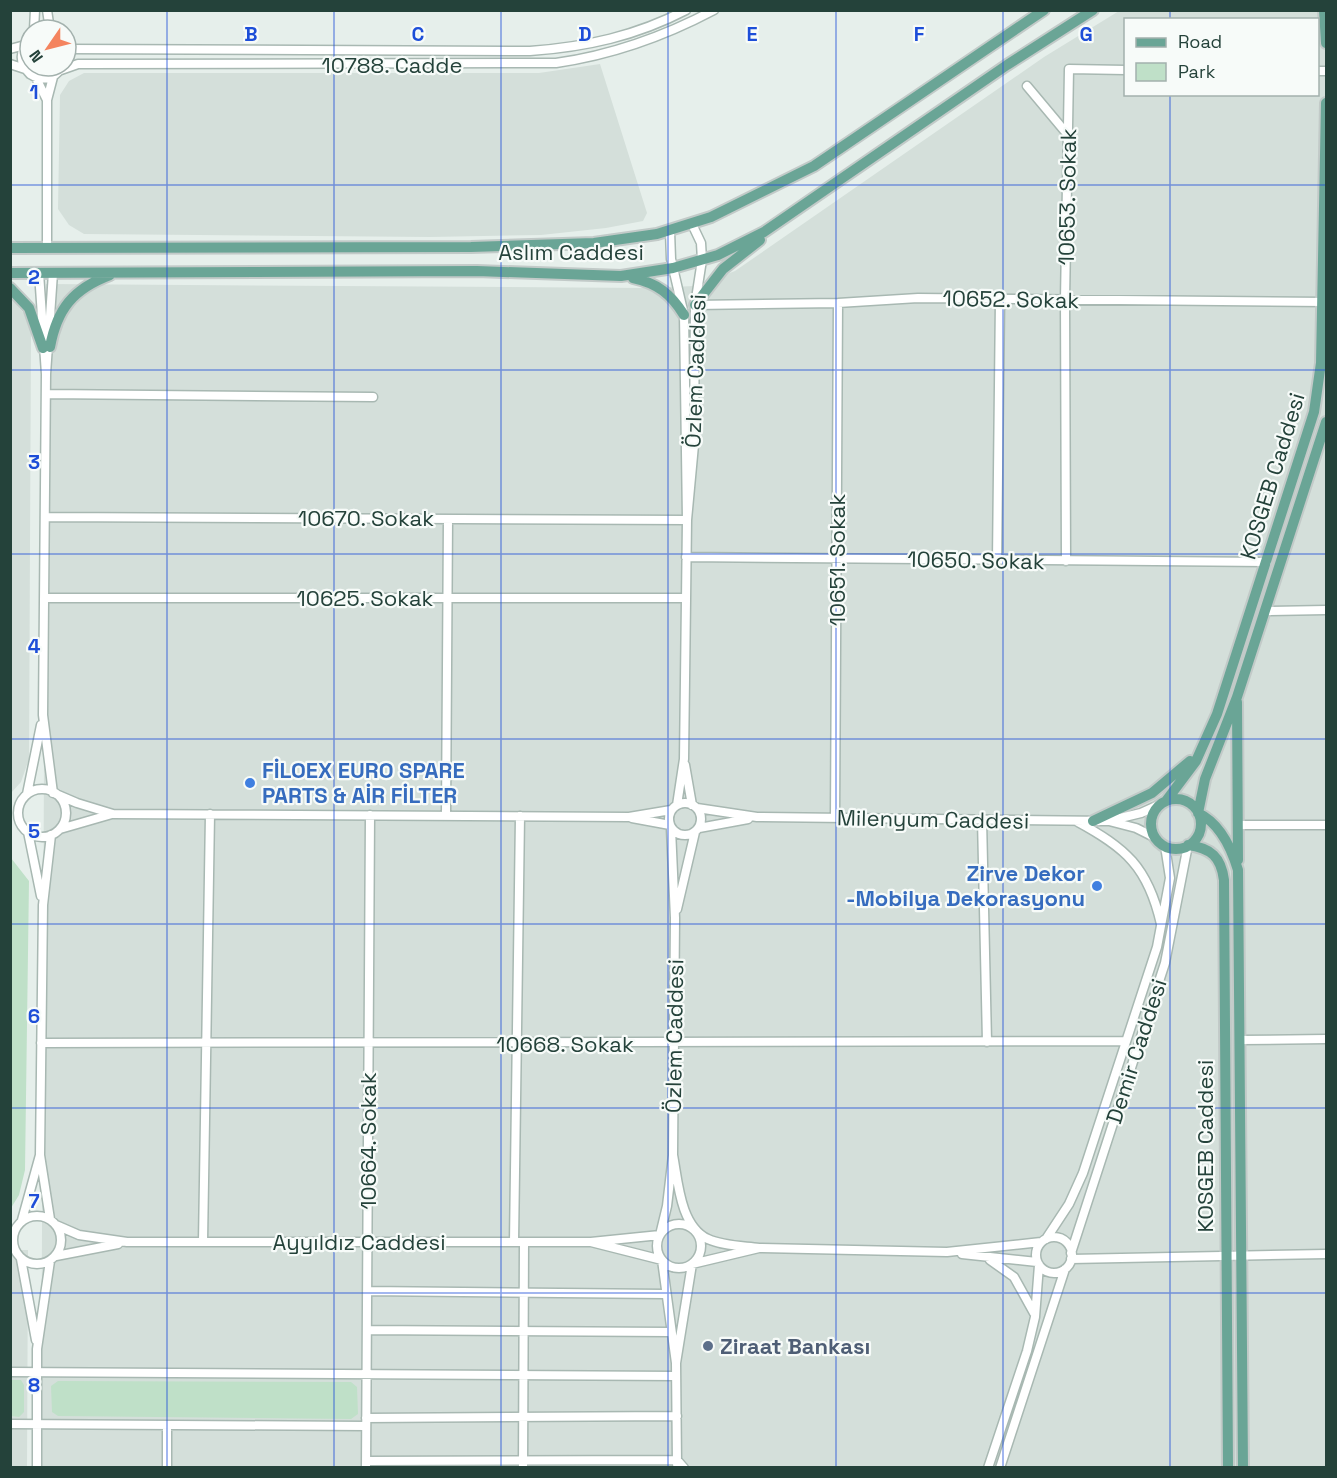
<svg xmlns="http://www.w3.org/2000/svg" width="1337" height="1478" viewBox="0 0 1337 1478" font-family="'Space Grotesk',sans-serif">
<rect width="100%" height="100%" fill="#e6efeb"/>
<!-- built -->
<path fill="#d4dfda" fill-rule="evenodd" d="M 1119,11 L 1326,11 L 1326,1467 L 41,1468 L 46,284 L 644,288 L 695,286 L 735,271 L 1044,57 ZM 1126,20 L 1318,20 L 1318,94 L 1126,94 Z
M 600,64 L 647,213 L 643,221 L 606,228 L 541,235 L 430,237 L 84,234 L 69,225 L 58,209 L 60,95 L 69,81 L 84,73 L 539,73 Z
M 10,297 L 27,317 L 31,332 L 29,759 L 21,782 L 11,793 Z
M 11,1250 L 28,1250 L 27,1467 L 11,1468 Z"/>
<!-- green -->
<path fill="#bfe0c8" d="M 11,858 L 29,881 L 25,1170 L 19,1195 L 11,1208 Z
M 11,1380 L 21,1380 L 24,1385 L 24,1412 L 19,1417 L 11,1416 Z
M 58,1381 L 351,1382 L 357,1387 L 358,1414 L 351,1419 L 58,1416 L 52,1412 L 51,1386 Z"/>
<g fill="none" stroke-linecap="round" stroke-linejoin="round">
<!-- minor casing -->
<g stroke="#a8b8b2" stroke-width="11">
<path id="minor" d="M 47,10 L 50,30
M 34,30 L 35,10
M 30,40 C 19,51 19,63 30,74 C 43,82 54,79 62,67
M 10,49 L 25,45
M 66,49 L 530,51 C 586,47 636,36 686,10
M 10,64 L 25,69
M 61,70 L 78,64 L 556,63 C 612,55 663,37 714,10
M 1318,71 L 1326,71
M 36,78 L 47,100 L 53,77
M 1027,86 L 1068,135
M 670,231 L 671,259 L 684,315 L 687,520 L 694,445 L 695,305 L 702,260 L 701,243 L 692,224
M 47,248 L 47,100
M 39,273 L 46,374 L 53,273
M 695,305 L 838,303 L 918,298 L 1326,302
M 46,374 L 43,715 L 53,793
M 47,394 L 373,397
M 45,517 L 687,520 L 684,759 L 677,805
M 686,557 L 1267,562
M 997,560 L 1000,299
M 1066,561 L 1065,300 L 1069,69 L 1126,70
M 44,598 L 686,598
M 1266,611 L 1326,610
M 685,765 L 692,805
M18 813a24 24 0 1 1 48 0a24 24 0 1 1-48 0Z
M 27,794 L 41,725
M 56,794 L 77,803 L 113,814 L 629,817 L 671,810
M669 819a16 16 0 1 1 32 0a16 16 0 1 1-32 0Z
M 697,808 L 757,817 L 1109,821 L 1136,828 L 1156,838
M 446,816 L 448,519
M 632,818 L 670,825
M 835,818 L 838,303
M 982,819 L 987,1042
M 1112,820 L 1141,813 L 1161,804
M 1076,821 C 1126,848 1148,867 1161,924
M 1238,825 L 1326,825
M 699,828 L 748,819
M 60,829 L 112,814
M 671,829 L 675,918 L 673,1155
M 28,832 L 41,896
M 677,909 L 695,832
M 1240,1040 L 1326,1039
M 41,1043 L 1126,1041
M 40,1155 L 50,1219
M 673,1155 C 678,1181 680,1226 708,1239 C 723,1246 744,1246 759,1248 L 692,1264 L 676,1363 L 662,1260 L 591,1242 L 660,1235 L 667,1206 Z
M13 1240a24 24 0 1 1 48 0a24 24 0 1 1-48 0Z
M 22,1220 L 40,1155 L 43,905 L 51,835
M657 1246a22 22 0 1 1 44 0a22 22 0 1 1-44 0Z
M 56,1225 L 79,1235 L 127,1242 L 591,1242
M1036 1255a18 18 0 1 1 36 0a18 18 0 1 1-36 0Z
M 1046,1239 L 1069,1204 L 1083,1173 L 1157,947 L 1170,878 L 1165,846
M 203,1242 L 210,814
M 514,1242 L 520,816
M 759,1248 L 947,1252 L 1041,1242
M 1071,1253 L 1165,963 L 1188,845
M 962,1254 L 1037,1262
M 56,1256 L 118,1244
M 21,1259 L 36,1340
M 1071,1259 L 1326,1254
M 990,1260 L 1014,1277 L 1034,1313
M 367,1291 L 665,1294
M 367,1330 L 670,1332
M 676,1363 L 677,1464
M 10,1372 L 676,1376
M 366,1418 L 677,1416
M 10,1424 L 366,1426
M 366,1461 L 677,1460 L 684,1468
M 37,1468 L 37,1349 L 50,1261
M 167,1468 L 167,1425
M 366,1468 L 370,815
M 523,1468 L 524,1242
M 988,1468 L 1027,1351 L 1035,1317 L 1039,1265
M 1000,1468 L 1065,1269"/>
</g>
<!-- major casing -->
<g stroke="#c2cac8" stroke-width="14">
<path id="major" d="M 1324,10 L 1326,43
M 10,248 L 471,247 L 594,243 L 657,234 L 711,217 L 814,166 L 1044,10
M 10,273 L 477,271 L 621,276 L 673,268 L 718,255 L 764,232 L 1007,65 L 1093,10
M 633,278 C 657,283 671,294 684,315
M 10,288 L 29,308 L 43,348
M 695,305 L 723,269 L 760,240
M 50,347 C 57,309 73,289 110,275
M 1237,702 L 1238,860
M1151 824a25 25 0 1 1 50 0a25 25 0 1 1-50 0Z
M 1166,801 L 1196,761 L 1217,714 L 1314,412 L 1321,363 L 1326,103
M 1093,821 L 1152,793 L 1190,761
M 1188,845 C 1211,848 1221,857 1224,880 L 1228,1468
M 1243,1468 L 1238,870 C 1231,847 1220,823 1198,813 L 1205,779 L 1237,697 L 1326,422"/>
</g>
<!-- minor -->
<use href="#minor" stroke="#fff" stroke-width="8"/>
<!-- major -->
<use href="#major" stroke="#6aa596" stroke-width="10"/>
</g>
<!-- grid -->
<path fill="none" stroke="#1d4ed8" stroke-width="1.5" stroke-opacity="0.55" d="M 167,10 L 167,1468M 334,10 L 334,1468M 501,10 L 501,1468M 668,10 L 668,1468M 836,10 L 836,1468M 1003,10 L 1003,1468M 1170,10 L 1170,20M 1170,94 L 1170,1468M 10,185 L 1326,185M 10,370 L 1326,370M 10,554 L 1326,554M 10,739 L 1326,739M 10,924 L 1326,924M 10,1108 L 1326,1108M 10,1293 L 1326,1293"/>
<!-- markers -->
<g fill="#3f7fe0" stroke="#f7fbf9" stroke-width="2">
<circle cx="250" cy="783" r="6"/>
<circle cx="1097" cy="886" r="6"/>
</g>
<circle fill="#5c6f8a" stroke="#f7fbf9" stroke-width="2" cx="708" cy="1346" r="6"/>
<g text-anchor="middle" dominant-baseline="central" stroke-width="4.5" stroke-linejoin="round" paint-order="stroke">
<!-- street labels -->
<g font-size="22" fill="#24423a" stroke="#f7fbf9">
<text x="392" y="65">10788. Cadde</text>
<text transform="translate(1067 197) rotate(-89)">10653. Sokak</text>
<text x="571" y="252">Aslım Caddesi</text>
<text transform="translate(1011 299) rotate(1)">10652. Sokak</text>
<text transform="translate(695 371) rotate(-88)">Özlem Caddesi</text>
<text transform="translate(1272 476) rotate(-73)">KOSGEB Caddesi</text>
<text x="366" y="518">10670. Sokak</text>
<text transform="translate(837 560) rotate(-90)">10651. Sokak</text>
<text transform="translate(976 560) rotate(1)">10650. Sokak</text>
<text x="365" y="598">10625. Sokak</text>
<text transform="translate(933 819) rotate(1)">Milenyum Caddesi</text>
<text transform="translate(674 1036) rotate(-89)">Özlem Caddesi</text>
<text x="565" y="1044">10668. Sokak</text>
<text transform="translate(1136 1051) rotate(-72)">Demir Caddesi</text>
<text transform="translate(368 1141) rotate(-90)">10664. Sokak</text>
<text transform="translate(1205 1146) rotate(-90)">KOSGEB Caddesi</text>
<text x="359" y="1242">Ayyıldız Caddesi</text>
</g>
<!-- shop labels -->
<g font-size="22" font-weight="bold" fill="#366cbe" stroke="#f7fbf9" text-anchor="start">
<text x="262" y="770">FİLOEX EURO SPARE<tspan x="262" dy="25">PARTS &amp; AİR FİLTER</tspan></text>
<text x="1085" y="873" text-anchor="end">Zirve Dekor<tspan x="1085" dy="25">-Mobilya Dekorasyonu</tspan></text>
</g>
<!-- service labels -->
<g font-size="22" font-weight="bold" fill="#4e5e75" stroke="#f7fbf9" text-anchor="start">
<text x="720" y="1346">Ziraat Bankası</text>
</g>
</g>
<g font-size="20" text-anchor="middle" font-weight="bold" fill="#1d4ed8" stroke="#f7fbf9" stroke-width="4.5" stroke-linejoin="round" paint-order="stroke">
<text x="251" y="41">B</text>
<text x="418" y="41">C</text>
<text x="585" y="41">D</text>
<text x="752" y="41">E</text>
<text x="919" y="41">F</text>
<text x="1086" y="41">G</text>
<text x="34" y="99">1</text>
<text x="34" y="284">2</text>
<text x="34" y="469">3</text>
<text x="34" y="653">4</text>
<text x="34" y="838">5</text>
<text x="34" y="1023">6</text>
<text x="34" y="1208">7</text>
<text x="34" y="1392">8</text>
</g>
<!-- border -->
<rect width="1337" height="1478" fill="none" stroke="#24423a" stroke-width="24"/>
<!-- legend -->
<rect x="1124" y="18" width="195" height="78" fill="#f7fbf9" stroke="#a3b1ad" stroke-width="1.5"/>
<rect x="1136" y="38" width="30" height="9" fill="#6aa596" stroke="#a3b1ad" stroke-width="1.5"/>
<text x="1178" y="48" font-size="18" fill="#24423a">Road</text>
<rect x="1136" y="63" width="30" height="18" fill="#bfe0c8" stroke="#a3b1ad" stroke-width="1.5"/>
<text x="1178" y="78" font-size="18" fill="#24423a">Park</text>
<!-- north arrow -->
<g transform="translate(48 48) rotate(235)"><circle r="28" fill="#f7fbf9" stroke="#a3b1ad" stroke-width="1.5"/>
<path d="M0-4.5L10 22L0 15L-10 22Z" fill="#f4845f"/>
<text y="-9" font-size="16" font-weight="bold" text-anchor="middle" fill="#24423a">N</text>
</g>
</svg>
